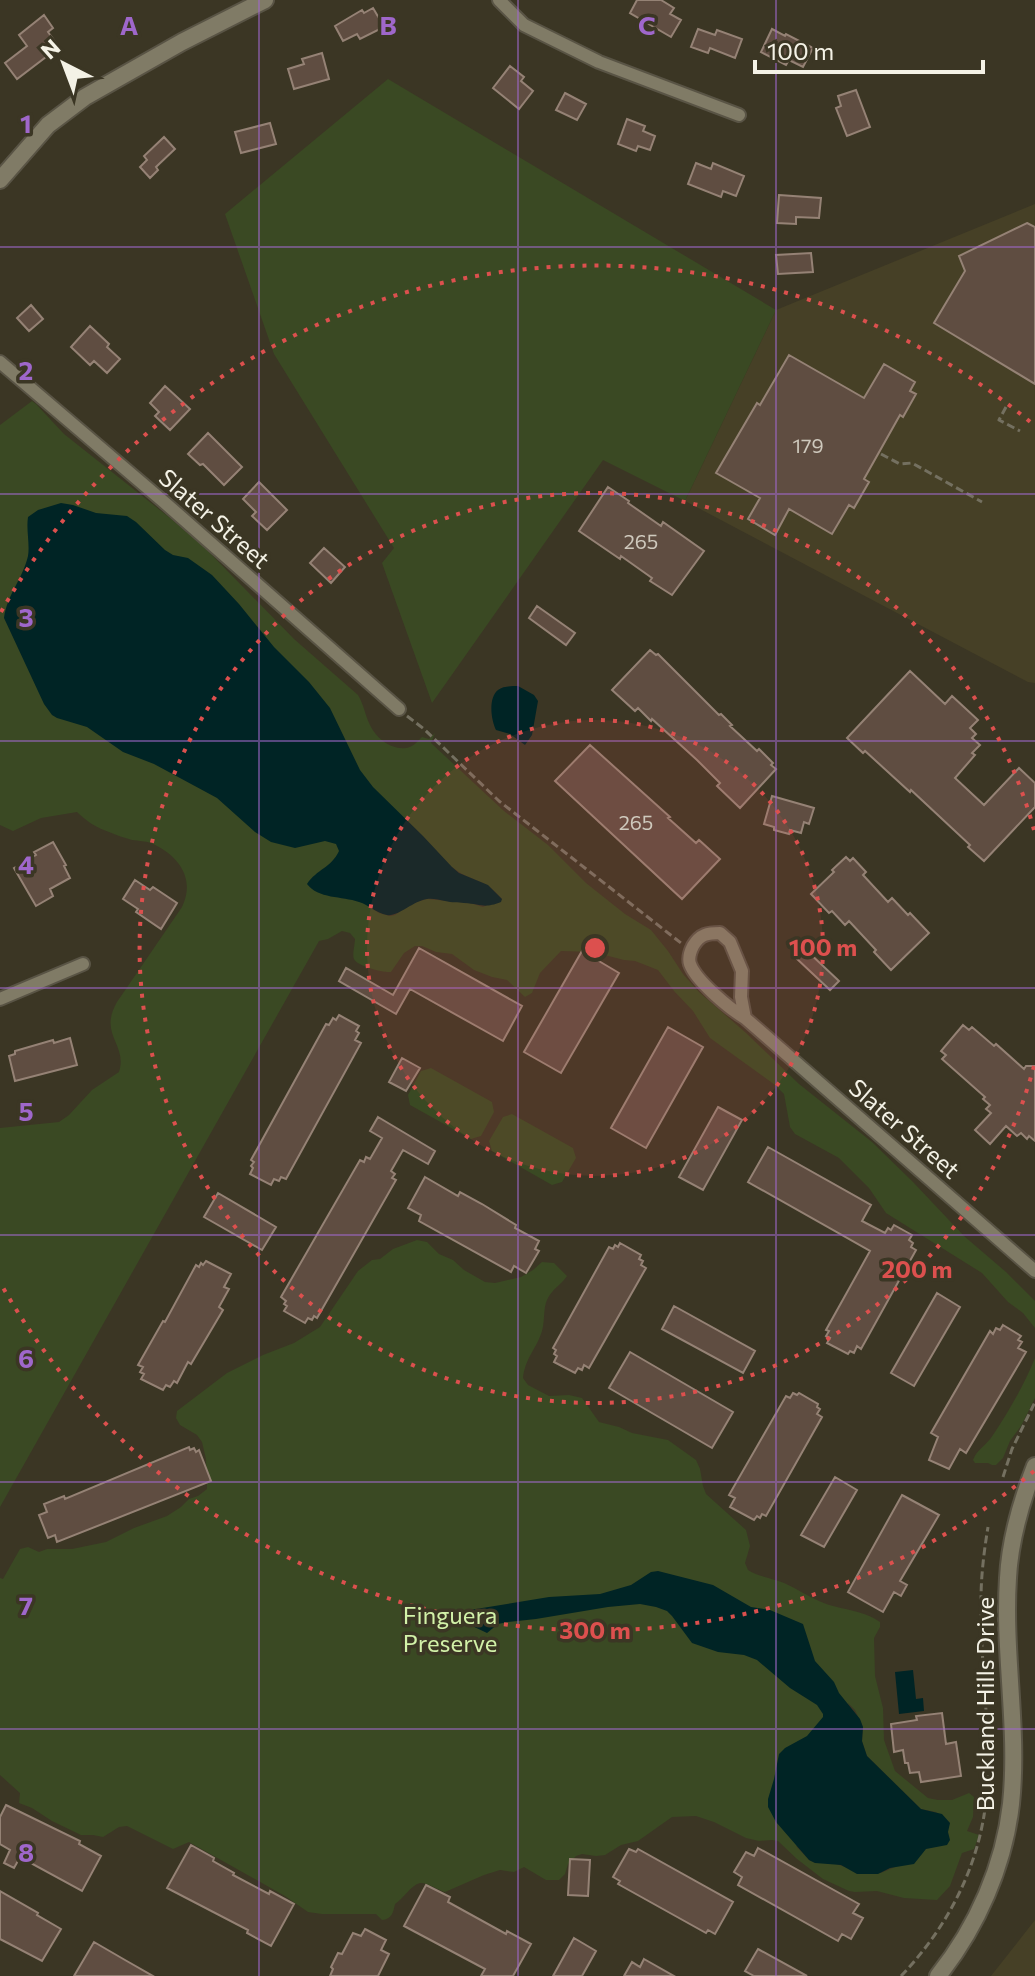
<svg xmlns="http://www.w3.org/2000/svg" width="1035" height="1976" viewBox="0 0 1035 1976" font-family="Commissioner,sans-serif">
<rect width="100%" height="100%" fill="#3b3624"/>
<!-- built -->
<path fill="#464026" d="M 1035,204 L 1035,683 L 1028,682 L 685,501 L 776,310 Z
M 1035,1920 L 1035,1976 L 991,1976 Z"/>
<!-- green -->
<path fill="#3a4923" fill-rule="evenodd" d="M 388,79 L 776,310 L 685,501 L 603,460 L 432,703 L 382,563 L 394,548 L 274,354 L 225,214 Z
M 32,401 L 36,404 L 64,434 L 170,518 L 206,549 L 294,639 L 358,695 C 364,705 365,715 370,725 C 376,738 391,750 406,748 C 413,747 418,741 422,737 L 429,739 L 435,733 L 431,743 L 504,811 L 548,845 L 586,883 L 625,914 L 651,930 L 668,951 L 683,974 L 699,992 L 745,1032 L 799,1084 L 872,1142 L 913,1182 L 964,1236 L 1006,1272 L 1035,1301 L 1035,1328 L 1023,1313 L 1008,1302 L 982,1273 L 886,1213 L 869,1188 L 839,1158 L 795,1134 L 790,1127 L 784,1094 L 775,1085 L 710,1038 L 693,1011 L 674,991 L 658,970 L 635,961 L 624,960 L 593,952 L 561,951 L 540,973 L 532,993 L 525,997 L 507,980 L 492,977 L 474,970 L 452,954 L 436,952 L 422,946 L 415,946 L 404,953 L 391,972 C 384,973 357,966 354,959 C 352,955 355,944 355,939 L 350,933 L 342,931 L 328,939 L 319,941 L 0,1507 L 0,1128 L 59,1122 L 69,1115 L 92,1090 L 119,1072 C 128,1044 98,1035 117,1002 L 182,907 C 196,878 178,855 151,843 C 145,841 139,841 132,840 C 125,838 116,835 109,832 C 97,828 86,821 77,812 L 41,818 L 13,831 L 0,825 L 0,425 ZM 452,867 C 470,882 484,877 502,899 L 483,907 L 470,903 L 427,899 L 412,903 L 395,915 L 390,916 L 379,913 L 362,902 L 344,897 Z
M 431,1068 L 492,1102 L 494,1112 L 481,1136 L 471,1139 L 410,1105 L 408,1095 L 421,1071 Z
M 512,1114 L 573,1148 L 576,1158 L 562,1182 L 552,1185 L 492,1151 L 489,1141 L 503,1117 Z
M 417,1240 L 427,1242 L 439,1254 L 453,1260 L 464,1270 L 485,1282 L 495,1283 L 521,1277 L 533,1270 L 542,1262 L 554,1263 L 567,1276 C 562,1284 551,1290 547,1300 C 543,1309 545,1321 542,1331 C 537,1348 525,1358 523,1378 L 528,1385 L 549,1396 L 569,1395 L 582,1398 L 599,1422 L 619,1427 L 632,1433 L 668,1440 L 696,1460 L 700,1469 L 703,1486 L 706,1494 L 746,1530 L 750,1546 L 745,1563 L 748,1570 C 759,1577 772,1578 784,1583 C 796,1588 807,1596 819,1601 C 838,1610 862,1609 880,1622 L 880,1627 L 874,1638 L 875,1676 L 883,1708 L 884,1740 L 895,1771 L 928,1798 L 938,1800 L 952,1800 L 969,1793 L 974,1797 L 973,1817 L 967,1831 L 979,1835 L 974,1849 L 962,1853 L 950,1886 L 937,1900 L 904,1898 L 877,1891 L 855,1892 L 849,1891 L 823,1879 L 797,1859 L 778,1841 L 772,1840 L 759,1841 L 746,1838 L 714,1822 L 696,1816 L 672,1817 L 638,1841 L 621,1845 L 605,1855 L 596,1856 L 582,1854 L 576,1856 L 568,1864 L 565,1874 L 559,1880 L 546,1880 L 524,1867 L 514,1872 L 500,1870 L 484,1875 L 445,1892 C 438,1890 427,1882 420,1883 C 411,1885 403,1899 395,1904 C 393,1913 392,1919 382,1920 L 376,1914 L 322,1914 L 308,1912 L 285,1896 L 189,1842 L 173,1849 L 127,1826 L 119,1827 L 103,1837 L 93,1835 L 81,1835 L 52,1821 L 32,1808 L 19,1803 L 20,1793 L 0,1775 L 0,1578 L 3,1579 L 20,1549 L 28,1547 L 39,1552 L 47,1549 L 72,1549 L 106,1542 L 134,1528 L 167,1516 L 181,1507 L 189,1499 L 198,1496 L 207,1489 L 206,1459 L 202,1442 L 197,1435 L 180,1425 L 176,1418 L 177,1411 L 227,1373 L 263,1355 L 294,1343 L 320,1327 L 358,1271 L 372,1260 L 380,1259 L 393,1249 ZM 848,1703 L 855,1710 L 863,1727 L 862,1741 L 867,1756 L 921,1809 L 936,1812 L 950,1825 L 879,1802 ZM 796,1846 L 895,1867 L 881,1873 L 848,1868 L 833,1863 L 815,1863 L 809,1860 Z
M 1035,1358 L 1035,1398 L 1021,1426 L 1010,1441 L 1003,1458 L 996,1465 L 992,1465 L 988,1463 L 975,1463 L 973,1460 C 977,1449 987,1445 993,1435 C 1009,1411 1024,1385 1035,1358 Z"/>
<!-- water -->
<path fill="#002425" d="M 61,503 L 73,505 L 96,513 L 127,516 L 136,522 L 165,550 L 173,555 L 188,558 L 212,575 L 239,604 L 274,647 L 309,682 L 330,708 L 360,770 L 373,787 L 423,836 L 452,867 L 459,873 L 488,885 L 502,899 L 501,902 C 483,909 482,904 464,903 C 458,902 452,903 445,901 C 439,900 433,898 427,899 C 413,901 398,917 387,915 C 376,913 369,905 359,902 C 342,896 318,899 307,884 C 317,869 331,868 339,851 L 336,844 L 325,841 L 295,848 L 271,842 L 255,832 L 217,798 L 154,764 L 123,752 L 87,727 L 57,718 L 52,715 L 44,704 L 4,618 C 7,595 23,578 28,556 C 30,544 26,530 28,517 L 38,510 Z
M 518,686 L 534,695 L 538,701 L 532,735 L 525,745 L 510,734 L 496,730 C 491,720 488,698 498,690 C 503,686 512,686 518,686 Z
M 658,1571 L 713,1585 L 751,1607 L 770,1610 L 803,1624 L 815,1661 L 834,1682 L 839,1693 L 860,1719 L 863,1727 L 862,1741 L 867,1756 L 921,1809 L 942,1814 L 950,1823 L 948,1832 L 950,1840 L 947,1845 L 926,1849 L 914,1864 L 890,1868 L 878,1874 L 857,1874 L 841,1865 L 815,1863 L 809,1860 L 776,1822 L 768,1807 L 768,1799 L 774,1779 L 779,1754 L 785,1748 L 807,1736 L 823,1717 L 823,1714 L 817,1705 L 790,1688 L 757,1660 L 744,1655 L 718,1652 L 692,1643 L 672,1616 L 667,1611 L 656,1607 L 640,1604 L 608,1607 L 536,1619 L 508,1622 L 498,1624 L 487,1633 L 468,1624 L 439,1615 L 549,1597 L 600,1594 L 631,1585 L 651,1572 Z
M 913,1670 L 916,1699 L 923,1698 L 924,1711 L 899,1714 L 895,1672 Z"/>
<!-- building -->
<path fill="#5f4d41" stroke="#958275" stroke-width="2" d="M 637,0 L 661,0 L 674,8 L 670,14 L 681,20 L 671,37 L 630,13 Z
M 373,8 L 383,25 L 379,28 L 380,29 L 360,39 L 357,34 L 343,41 L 335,26 L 362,10 L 364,13 Z
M 44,15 L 53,28 L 48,32 L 59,47 L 17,79 L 5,63 L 27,46 L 19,35 Z
M 698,29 L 715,35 L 717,30 L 742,39 L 735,58 L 710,48 L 708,53 L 691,47 Z
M 772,29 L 785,36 L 786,34 L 813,48 L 803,67 L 789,60 L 786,65 L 761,52 Z
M 322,53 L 329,79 L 294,89 L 288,69 L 304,64 L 302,59 Z
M 510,66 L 524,77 L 521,81 L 533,91 L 519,109 L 493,88 Z
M 856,90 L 870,127 L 847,136 L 836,108 L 841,106 L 838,96 Z
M 565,93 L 586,104 L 577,120 L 556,110 Z
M 627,119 L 645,126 L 643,131 L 655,136 L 650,150 L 638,146 L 636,151 L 618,144 Z
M 270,123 L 276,144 L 241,153 L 235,132 Z
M 164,137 L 175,149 L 156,167 L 158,170 L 150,178 L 140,167 L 147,160 L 144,156 Z
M 696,163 L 711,169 L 713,163 L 744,176 L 736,196 L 723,191 L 721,197 L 688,184 Z
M 779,195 L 821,198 L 819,218 L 796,217 L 796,224 L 777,223 Z
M 1027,223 L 1035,227 L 1035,384 L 934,323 L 965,271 L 959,256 Z
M 811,253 L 813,272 L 778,274 L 776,255 Z
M 31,305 L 43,319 L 29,331 L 17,318 Z
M 90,326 L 109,344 L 107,347 L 120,359 L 107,373 L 94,361 L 90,365 L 71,347 Z
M 789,355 L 864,398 L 884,364 L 915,382 L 910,391 L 916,394 L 903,417 L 900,415 L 864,479 L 869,482 L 854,508 L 849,505 L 832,534 L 789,509 L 775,535 L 748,519 L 760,498 L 716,473 L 757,403 L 760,405 Z
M 165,386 L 190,409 L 170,430 L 155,416 L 159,412 L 150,403 Z
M 208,433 L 242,467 L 224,485 L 203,464 L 200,465 L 188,454 Z
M 259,482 L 287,510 L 267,530 L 252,516 L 256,512 L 243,499 Z
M 608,487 L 629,501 L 628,503 L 661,526 L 663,522 L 704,551 L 672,595 L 650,581 L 652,578 L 621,556 L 620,559 L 579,531 Z
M 324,548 L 345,567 L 331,583 L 310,563 Z
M 537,606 L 575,633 L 566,645 L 529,618 Z
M 650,650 L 656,655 L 658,654 L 719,715 L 721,714 L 732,725 L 730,726 L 757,751 L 759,749 L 773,763 L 771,765 L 776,769 L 740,808 L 717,786 L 720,783 L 697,760 L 652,719 L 651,721 L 638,708 L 635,711 L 612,690 Z
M 910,671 L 945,704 L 952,696 L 978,720 L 970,728 L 976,734 L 972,738 L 980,745 L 972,753 L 975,755 L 955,778 L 984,805 L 1019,768 L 1035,783 L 1035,807 L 984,861 L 968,847 L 970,845 L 911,790 L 910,792 L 865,751 L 863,753 L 847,738 Z
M 590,745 L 670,817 L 668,818 L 696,843 L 699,840 L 720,859 L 682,899 L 555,781 Z
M 772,796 L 814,808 L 809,824 L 804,822 L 801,833 L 790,830 L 789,834 L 774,830 L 774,827 L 764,824 Z
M 53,842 L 66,865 L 64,866 L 70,878 L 50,889 L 53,896 L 36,906 L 14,868 L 36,855 L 34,852 Z
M 846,857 L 850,861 L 853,858 L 866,872 L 863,875 L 888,902 L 892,898 L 908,915 L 910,913 L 929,933 L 891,970 L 874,952 L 876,950 L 849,921 L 845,925 L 832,911 L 829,913 L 811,894 L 834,872 L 832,870 Z
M 135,880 L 150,890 L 153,887 L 177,903 L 161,929 L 136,912 L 138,909 L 123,899 Z
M 419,948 L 522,1006 L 503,1041 L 410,989 L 396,1014 L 339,981 L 346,968 L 393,995 Z
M 805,949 L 839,981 L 830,990 L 796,958 Z
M 582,951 L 619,973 L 561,1073 L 524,1052 Z
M 339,1015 L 359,1026 L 356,1031 L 359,1033 L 355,1040 L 361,1043 L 286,1179 L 281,1177 L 279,1181 L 274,1179 L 271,1185 L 250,1174 L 253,1168 L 251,1166 L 254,1162 L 251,1160 L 326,1024 L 329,1025 L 333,1018 L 336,1020 Z
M 963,1025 L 969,1030 L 972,1027 L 994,1046 L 996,1044 L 1024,1069 L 1026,1066 L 1035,1066 L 1035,1141 L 1029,1136 L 1027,1139 L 1021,1133 L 1017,1136 L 1006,1126 L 990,1144 L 975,1130 L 991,1113 L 986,1109 L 990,1105 L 983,1099 L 985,1097 L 942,1059 L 946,1055 L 941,1051 Z
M 668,1027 L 703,1047 L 646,1148 L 611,1128 Z
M 70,1038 L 77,1065 L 15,1081 L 9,1056 L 15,1054 L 15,1051 L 53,1040 L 54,1043 Z
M 402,1058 L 420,1068 L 406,1091 L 389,1082 Z
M 718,1107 L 742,1120 L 703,1190 L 679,1177 Z
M 378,1117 L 435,1151 L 428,1164 L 403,1150 L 391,1171 L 395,1174 L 392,1178 L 396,1180 L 317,1318 L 314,1316 L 312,1320 L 308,1318 L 305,1323 L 284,1311 L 287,1306 L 284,1304 L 286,1301 L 281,1297 L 360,1160 L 364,1162 L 366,1157 L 370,1159 L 382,1138 L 370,1131 Z
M 768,1147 L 871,1205 L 862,1221 L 885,1233 L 888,1228 L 891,1230 L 894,1225 L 912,1235 L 909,1240 L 913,1243 L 911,1247 L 916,1250 L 861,1349 L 857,1346 L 854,1353 L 850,1351 L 848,1354 L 827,1343 L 830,1338 L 826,1336 L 829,1331 L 826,1330 L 870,1251 L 748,1182 Z
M 425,1177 L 458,1196 L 460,1192 L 482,1204 L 516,1225 L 515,1228 L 539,1241 L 535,1249 L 539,1251 L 526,1273 L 514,1266 L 511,1272 L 419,1221 L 421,1215 L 408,1208 Z
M 218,1193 L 276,1227 L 262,1250 L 204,1217 Z
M 620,1243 L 641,1255 L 639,1259 L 643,1261 L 641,1265 L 646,1268 L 589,1368 L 584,1365 L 582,1370 L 578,1368 L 575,1373 L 554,1362 L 557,1356 L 554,1354 L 556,1350 L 553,1348 L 609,1247 L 613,1249 L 615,1245 L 618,1247 Z
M 206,1261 L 231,1274 L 224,1287 L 229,1289 L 219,1307 L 223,1310 L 191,1364 L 188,1362 L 177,1383 L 174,1381 L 170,1387 L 166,1385 L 163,1390 L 141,1379 L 144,1374 L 140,1372 L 143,1367 L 138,1365 L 163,1321 L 165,1322 L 196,1265 L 199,1267 L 201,1263 L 203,1265 Z
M 937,1293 L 960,1307 L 914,1386 L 891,1373 Z
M 674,1306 L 755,1351 L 743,1373 L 662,1329 Z
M 1003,1325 L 1021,1336 L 1018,1340 L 1022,1342 L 1018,1348 L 1026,1352 L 966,1453 L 960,1449 L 949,1469 L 929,1460 L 938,1437 L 931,1433 L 990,1331 L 993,1334 L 996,1328 L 1000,1330 Z
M 630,1352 L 733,1412 L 712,1448 L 609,1388 Z
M 793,1393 L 797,1395 L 799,1393 L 818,1404 L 817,1407 L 820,1409 L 817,1414 L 822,1417 L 766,1516 L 762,1514 L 760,1518 L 757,1516 L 754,1520 L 730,1507 L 735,1498 L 729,1495 L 786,1396 L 790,1398 Z
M 189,1447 L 190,1450 L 194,1448 L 196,1452 L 199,1450 L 211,1481 L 57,1542 L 55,1535 L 48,1538 L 39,1515 L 47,1512 L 44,1504 L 64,1496 L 65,1499 Z
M 835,1477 L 857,1490 L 824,1547 L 801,1535 Z
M 902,1495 L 939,1515 L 900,1581 L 907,1585 L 901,1596 L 894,1592 L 883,1612 L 848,1592 Z
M 942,1713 L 946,1744 L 956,1742 L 961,1776 L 921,1782 L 919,1772 L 910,1773 L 908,1763 L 905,1763 L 903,1750 L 894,1752 L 891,1724 L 917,1720 L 916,1716 Z
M 6,1805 L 80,1841 L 79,1844 L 101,1856 L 82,1891 L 29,1862 L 28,1863 L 19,1859 L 14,1868 L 4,1863 L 10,1850 L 0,1844 L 0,1817 Z
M 191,1845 L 214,1858 L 213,1861 L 234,1873 L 233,1875 L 269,1894 L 270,1891 L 294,1904 L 271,1946 L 247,1933 L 248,1930 L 167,1888 Z
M 758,1848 L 859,1904 L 853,1913 L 863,1918 L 851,1939 L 842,1934 L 838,1941 L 738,1885 L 742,1877 L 734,1872 L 746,1852 L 754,1856 Z
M 629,1849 L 636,1852 L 638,1849 L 733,1902 L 715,1934 L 708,1930 L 706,1933 L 618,1884 L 620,1881 L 613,1877 Z
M 570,1859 L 590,1860 L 588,1896 L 568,1895 Z
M 426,1885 L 450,1897 L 448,1902 L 506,1934 L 507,1931 L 531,1944 L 513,1976 L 481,1976 L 485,1969 L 404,1926 Z
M 0,1891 L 38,1913 L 37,1915 L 61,1929 L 42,1961 L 0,1939 Z
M 365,1929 L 386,1940 L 381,1950 L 389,1954 L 378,1976 L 330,1976 L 333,1969 L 331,1967 L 338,1953 L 342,1954 L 353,1933 L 361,1936 Z
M 574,1938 L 596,1951 L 582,1976 L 553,1976 Z
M 94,1942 L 125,1960 L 153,1976 L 74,1976 Z
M 758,1949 L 807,1976 L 754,1976 L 745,1971 Z
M 644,1959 L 674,1976 L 624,1976 L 632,1962 L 640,1967 Z"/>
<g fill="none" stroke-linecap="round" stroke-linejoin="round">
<!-- minor casing -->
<g stroke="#595445" stroke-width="16">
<path id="minor" d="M 499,0 L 524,25 L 599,62 L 739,115
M 0,362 L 164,502 L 399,709
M 0,999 L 83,964
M 745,1018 L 741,997 L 742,971 L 730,942 L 720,933 C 708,933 700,934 693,946 C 690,952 688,958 690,964 C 696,981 730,1009 745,1018 L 1035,1271"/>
</g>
<!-- tertiary casing -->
<g stroke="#595445" stroke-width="20">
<path id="tertiary" d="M 0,180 L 48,125 L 85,97 L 182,42 L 265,0
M 938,1976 C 977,1927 1004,1866 1011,1804 C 1019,1729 1003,1653 1008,1578 C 1010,1539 1021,1502 1035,1466"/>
</g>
<!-- path -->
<path stroke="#747060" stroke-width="3" stroke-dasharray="8 4" stroke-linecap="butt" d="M 1006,407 L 999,420 L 1020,431
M 881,454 L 900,464 L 912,463 L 982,502
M 407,716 L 424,729 L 499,801 L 681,943
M 1003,1477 L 1012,1449 L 1035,1402
M 901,1976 C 945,1930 976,1873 985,1809 C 993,1739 980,1670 981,1600 C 981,1576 984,1551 988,1527"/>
<!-- minor -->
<use href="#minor" stroke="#807b66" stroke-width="12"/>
<!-- tertiary -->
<use href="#tertiary" stroke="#807b66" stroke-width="16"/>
</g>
<!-- grid -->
<path fill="none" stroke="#9f67cb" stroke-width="2" stroke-opacity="0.55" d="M 259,0 L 259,1976M 518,0 L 518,1976M 776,0 L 776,1976M 0,247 L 1035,247M 0,494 L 1035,494M 0,741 L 1035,741M 0,988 L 1035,988M 0,1235 L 1035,1235M 0,1482 L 1035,1482M 0,1729 L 1035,1729"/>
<!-- distance rings -->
<circle cx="595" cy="948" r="228" fill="#dc504e" fill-opacity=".12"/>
<g fill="none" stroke="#dc504e" stroke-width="4" stroke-dasharray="4 8">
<circle cx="595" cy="948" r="228"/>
<path d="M1034 1066A455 455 0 1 1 1034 830"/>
<path d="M1034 1471A683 683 0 0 1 1 1284M1 612A683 683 0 0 1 1034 425"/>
</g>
<g text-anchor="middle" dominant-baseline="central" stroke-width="7" stroke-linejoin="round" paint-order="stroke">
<!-- number labels -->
<g font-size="20" fill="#cfc9bd">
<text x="808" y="445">179</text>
<text x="641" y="541">265</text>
<text x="636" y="822">265</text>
</g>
<!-- street labels -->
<g font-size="24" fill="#f4f2e6" stroke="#3b3624">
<text transform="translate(215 518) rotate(41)">Slater Street</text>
<text transform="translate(905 1128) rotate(41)">Slater Street</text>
<text transform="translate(984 1704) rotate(-90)">Buckland Hills Drive</text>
</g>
<!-- park labels -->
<g font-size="24" fill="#d2f1a8" stroke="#3b3624">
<text x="450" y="1614">Finguera<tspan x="450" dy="28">Preserve</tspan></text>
</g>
</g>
<g font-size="26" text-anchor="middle" font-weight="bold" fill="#9f67cb" stroke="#3b3624" stroke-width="7" stroke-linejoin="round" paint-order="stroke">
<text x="129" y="35">A</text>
<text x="388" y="35">B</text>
<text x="647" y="35">C</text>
<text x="26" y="133">1</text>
<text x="26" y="380">2</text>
<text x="26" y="627">3</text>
<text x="26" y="874">4</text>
<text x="26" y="1121">5</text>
<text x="26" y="1368">6</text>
<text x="26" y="1615">7</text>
<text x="26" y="1862">8</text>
</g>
<circle cx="595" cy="948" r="12" fill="#dc504e" stroke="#3b3624" stroke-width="4"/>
<g font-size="24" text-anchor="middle" font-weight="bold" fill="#dc504e" stroke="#3b3624" stroke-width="7" stroke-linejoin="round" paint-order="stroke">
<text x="823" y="956">100 m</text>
<text x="917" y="1278">200 m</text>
<text x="595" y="1639">300 m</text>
</g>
<!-- north arrow -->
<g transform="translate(64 64) rotate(318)" stroke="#3b3624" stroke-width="6" paint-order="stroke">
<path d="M0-6L14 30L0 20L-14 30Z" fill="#f4f2e6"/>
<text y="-12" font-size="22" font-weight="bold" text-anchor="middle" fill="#f4f2e6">N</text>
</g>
<!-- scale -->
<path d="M755 60v12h228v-12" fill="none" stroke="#f4f2e6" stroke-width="4"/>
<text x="767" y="60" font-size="24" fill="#f4f2e6" stroke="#3b3624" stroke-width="6" paint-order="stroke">100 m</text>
</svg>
